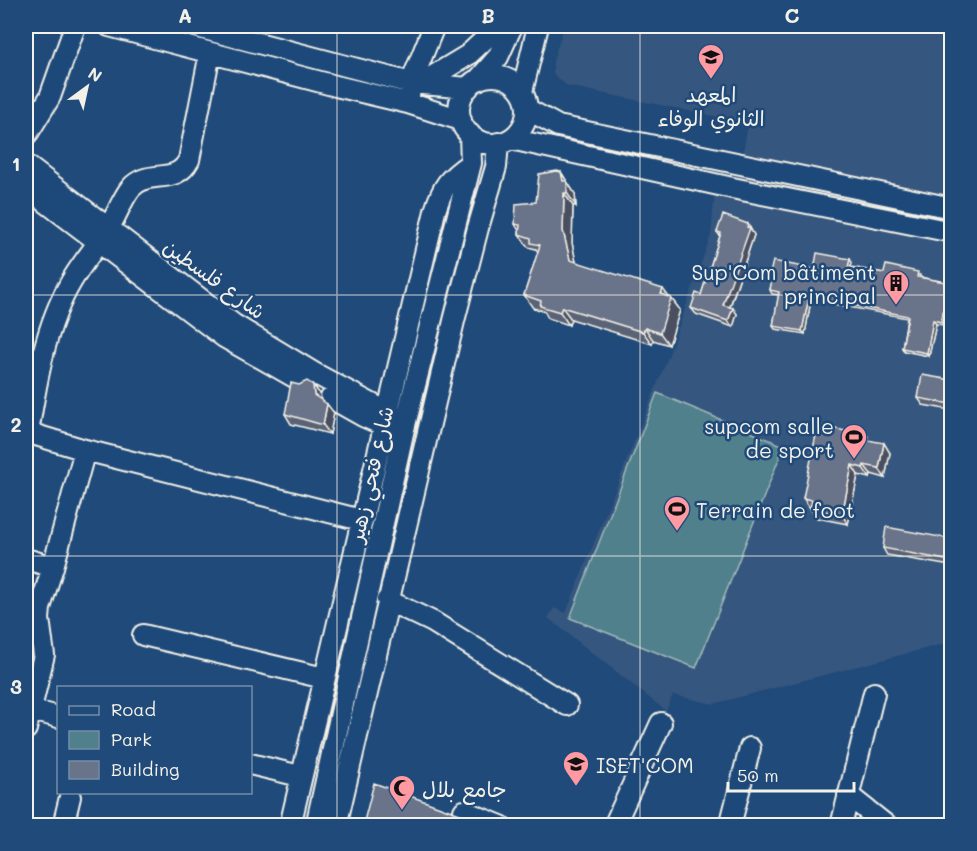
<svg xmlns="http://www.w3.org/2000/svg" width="977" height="851" viewBox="0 0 977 851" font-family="Mali,'Playpen Sans Arabic',sans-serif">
<rect width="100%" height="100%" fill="#1f4a7a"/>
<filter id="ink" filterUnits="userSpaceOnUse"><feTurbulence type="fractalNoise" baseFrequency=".0167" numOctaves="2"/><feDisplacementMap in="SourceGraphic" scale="12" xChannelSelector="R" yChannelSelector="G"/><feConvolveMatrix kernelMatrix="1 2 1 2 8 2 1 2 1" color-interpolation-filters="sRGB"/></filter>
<g filter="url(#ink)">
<!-- built -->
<path fill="#35567e" d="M 564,26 L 951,26 L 951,642 L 713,704 L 673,695 L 666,711 L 548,618 L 554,608 L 566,613 L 668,357 L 711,235 L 715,191 L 737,189 L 748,123 L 567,86 L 553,74 L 553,61 Z"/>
<!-- green -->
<path fill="#4f808c" stroke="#a2b8ba" stroke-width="1.5" d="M 657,393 L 784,446 L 696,668 L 570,618 Z"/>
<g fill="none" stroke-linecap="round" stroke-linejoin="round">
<!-- minor casing -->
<g stroke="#f4f1e8" stroke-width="24">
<path id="minor" d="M 109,26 L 336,86 L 408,103 L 461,120
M 193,26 L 411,83 L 468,88
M459 110a34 34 0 1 1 68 0a34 34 0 1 1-68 0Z
M 478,80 L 498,57 L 512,26
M 420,84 L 468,55 L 499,26
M 522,92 L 538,26
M 409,96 L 411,83 L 434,26
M 527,109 L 558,126 L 952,208
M 26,136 L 50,97 L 75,26
M 511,139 L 737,189 L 952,232
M 26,165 L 233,324 L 314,373 L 398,418
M 26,187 L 224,337 L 305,383
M 331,398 L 363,416 L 390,428
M 26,432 L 85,450 L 361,520
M 28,433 C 36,383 45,326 71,282 C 81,264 96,247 108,229 C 116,217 121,201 130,189 C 148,167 175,187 189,160 L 210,53
M 26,559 L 53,567 L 85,450
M 387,600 L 433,622 L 567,705
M 143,635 L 324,678
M 32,710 L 58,717
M 26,729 L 44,655 L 39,619 L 40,608 L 53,567
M 250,764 L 300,776
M 848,795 L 887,826
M 464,811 L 501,826
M 63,826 L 70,797
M 290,826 L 435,211 C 443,185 449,178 471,163
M 316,826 L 403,433 L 471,163 L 470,134
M 336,826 L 454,321 L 478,228 L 496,167 L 498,143
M 614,826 L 661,723
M 730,826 L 750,748
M 841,826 L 874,693"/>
</g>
<!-- minor -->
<use href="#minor" stroke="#1f4a7a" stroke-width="20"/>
</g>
<!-- wall -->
<path fill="#5a6376" stroke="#f4f1e8" stroke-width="1.5" d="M 561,172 L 575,194 L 576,206 L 573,206 L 572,243 L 576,262 L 671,298 L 680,310 L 669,345 L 653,340 L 652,344 L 571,319 L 569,325 L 548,318 L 544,311 L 533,308 L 524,295 L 538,252 L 536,249 L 528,247 L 519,234 L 519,231 L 515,224 L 536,202 Z
M 748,224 L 754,235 L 730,307 L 737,314 L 733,327 L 696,314 L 691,308 L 701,295 L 720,236 L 717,232 Z
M 850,259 L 852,263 L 851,267 L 884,273 L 920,275 L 920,277 L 951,283 L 951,307 L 947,306 L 944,325 L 936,324 L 929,356 L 904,351 L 902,348 L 907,318 L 833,304 L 811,300 L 805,334 L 775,329 L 773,326 L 779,295 L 772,294 L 770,290 L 773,277 L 770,273 L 814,269 Z
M 951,380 L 951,410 L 923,405 L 918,398 Z
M 299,385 L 313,385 L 320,394 L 320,399 L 334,413 L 330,434 L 291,424 L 285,414 Z
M 872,441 L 890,453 L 885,478 L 871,474 L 870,478 L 858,475 L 848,524 L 817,518 L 803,498 Z
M 951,539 L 951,566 L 887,555 L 883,548 Z"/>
<!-- shaded-wall -->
<path fill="#4a5060" stroke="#f4f1e8" stroke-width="1.5" d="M 561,172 L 575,194 L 576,206 L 567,193 L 563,181 Z
M 564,193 L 573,206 L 572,243 L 578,272 L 570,260 L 563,231 Z
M 748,224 L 754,235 L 728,312 L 723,305 Z
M 850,259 L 852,263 L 850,270 L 848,267 Z
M 663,289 L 671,300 L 671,298 L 680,310 L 669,345 L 660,333 L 661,294 Z
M 809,297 L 811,300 L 805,334 L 802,331 Z
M 945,303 L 947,306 L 944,325 L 941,322 Z
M 562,307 L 571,319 L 569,325 L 560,312 Z
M 733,308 L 737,314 L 733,327 L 728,321 Z
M 933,320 L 936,324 L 929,356 L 927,353 Z
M 645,328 L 653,340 L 652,344 L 643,332 Z
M 313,385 L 320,394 L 321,405 L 314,395 Z
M 327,404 L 334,413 L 330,434 L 323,425 Z
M 884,443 L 890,453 L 885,478 L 879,468 Z
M 852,465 L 858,475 L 848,524 L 842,515 Z
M 864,465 L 871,474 L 870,478 L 863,468 Z"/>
<!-- building -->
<path fill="#697389" stroke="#f4f1e8" stroke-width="1.5" d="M 557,171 L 561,172 L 563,181 L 567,181 L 567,193 L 564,193 L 563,231 L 570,260 L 663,289 L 661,294 L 671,298 L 660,333 L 645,328 L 643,332 L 562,307 L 560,312 L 540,306 L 541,301 L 524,295 L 540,245 L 531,243 L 531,238 L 519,234 L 520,225 L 515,224 L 516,204 L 536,202 L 539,174 Z
M 723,215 L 748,224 L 747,227 L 750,228 L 723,305 L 733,308 L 728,321 L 691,308 L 696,293 L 701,295 L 721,233 L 717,232 Z
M 817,253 L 850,259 L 848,267 L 884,273 L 886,265 L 918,272 L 917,277 L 951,283 L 950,289 L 951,289 L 951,304 L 945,303 L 941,322 L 933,320 L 927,353 L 902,348 L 908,316 L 831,301 L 809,297 L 802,331 L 773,326 L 779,292 L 770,290 L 773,274 L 770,273 L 773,261 L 814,269 Z
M 922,375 L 951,380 L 951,404 L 918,398 Z
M 307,381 L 313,385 L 314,395 L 327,404 L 323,425 L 285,414 L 291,383 L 299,385 Z
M 818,425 L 868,436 L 867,440 L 884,443 L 879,468 L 864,465 L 863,468 L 852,465 L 842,515 L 810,508 L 812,500 L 803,498 Z
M 886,527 L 951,539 L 951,561 L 883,548 Z
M 374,783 L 482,822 L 481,825 L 363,825 Z"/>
</g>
<!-- grid -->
<path fill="none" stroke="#f4f1e8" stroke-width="1.5" stroke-opacity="0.55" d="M 337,26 L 337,826M 640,26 L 640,826M 26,295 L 952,295M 26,556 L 952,556"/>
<!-- icons -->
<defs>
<g id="school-pin" transform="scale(1.35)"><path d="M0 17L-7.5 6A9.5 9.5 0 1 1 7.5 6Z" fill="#ff9aa2" stroke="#1f4a7a"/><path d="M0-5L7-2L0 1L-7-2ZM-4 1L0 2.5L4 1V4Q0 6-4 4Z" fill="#111"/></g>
<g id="building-pin" transform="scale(1.35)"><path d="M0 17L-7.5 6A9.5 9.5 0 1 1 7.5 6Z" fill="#ff9aa2" stroke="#1f4a7a"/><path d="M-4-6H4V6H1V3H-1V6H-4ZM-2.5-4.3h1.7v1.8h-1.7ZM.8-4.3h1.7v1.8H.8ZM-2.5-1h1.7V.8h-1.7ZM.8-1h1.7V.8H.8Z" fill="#111"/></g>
<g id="stadium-pin" transform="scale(1.35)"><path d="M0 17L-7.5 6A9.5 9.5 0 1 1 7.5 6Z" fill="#ff9aa2" stroke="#1f4a7a"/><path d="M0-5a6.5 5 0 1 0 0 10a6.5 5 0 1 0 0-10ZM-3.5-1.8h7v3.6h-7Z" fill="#111"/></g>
<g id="mosque-pin" transform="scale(1.35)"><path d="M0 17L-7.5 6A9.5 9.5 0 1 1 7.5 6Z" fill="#ff9aa2" stroke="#1f4a7a"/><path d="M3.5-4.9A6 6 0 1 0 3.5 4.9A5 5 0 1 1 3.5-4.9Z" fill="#111"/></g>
</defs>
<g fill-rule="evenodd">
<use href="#school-pin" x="711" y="57"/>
<use href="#building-pin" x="896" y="283"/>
<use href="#stadium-pin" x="854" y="437"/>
<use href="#stadium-pin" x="677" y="509"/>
<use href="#school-pin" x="576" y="764"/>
<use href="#mosque-pin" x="402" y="788"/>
</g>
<g text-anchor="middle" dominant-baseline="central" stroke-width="5" stroke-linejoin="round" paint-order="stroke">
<!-- poi labels -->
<g font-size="21" fill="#f4f1e8" stroke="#1f4a7a" text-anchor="start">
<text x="711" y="93" text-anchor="middle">المعهد<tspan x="711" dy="24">الثانوي الوفاء</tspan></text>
<text x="876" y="271" text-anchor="end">Sup'Com bâtiment<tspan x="876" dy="24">principal</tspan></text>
<text x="834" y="425" text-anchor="end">supcom salle<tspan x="834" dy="24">de sport</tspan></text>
<text x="696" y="509">Terrain de foot</text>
<text x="596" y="764">ISET'COM</text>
<text x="422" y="788">جامع بلال</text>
</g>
<!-- street labels -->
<g font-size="21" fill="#f4f1e8" stroke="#1f4a7a">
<text transform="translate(215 278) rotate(36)">شارع فلسطين</text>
<text transform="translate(370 474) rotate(-77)">شارع فتحي زهير</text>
</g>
</g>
<!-- margin -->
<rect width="977" height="851" fill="none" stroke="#1f4a7a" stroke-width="66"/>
<!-- legend -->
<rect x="57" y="686" width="195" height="108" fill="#1f4a7a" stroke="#748da6" stroke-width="1.5"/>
<rect x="69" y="706" width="30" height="9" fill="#1f4a7a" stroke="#748da6" stroke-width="1.5"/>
<text x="111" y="716" font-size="18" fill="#f4f1e8">Road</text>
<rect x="69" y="731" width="30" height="18" fill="#4f808c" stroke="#748da6" stroke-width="1.5"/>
<text x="111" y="746" font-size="18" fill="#f4f1e8">Park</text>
<rect x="69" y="761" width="30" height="18" fill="#697389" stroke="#748da6" stroke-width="1.5"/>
<text x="111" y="776" font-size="18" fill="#f4f1e8">Building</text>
<!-- north arrow -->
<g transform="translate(87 87) rotate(33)" stroke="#1f4a7a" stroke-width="4.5" paint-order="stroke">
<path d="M0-4.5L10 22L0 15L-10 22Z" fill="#f4f1e8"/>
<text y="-9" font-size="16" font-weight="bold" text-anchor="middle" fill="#f4f1e8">N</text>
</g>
<!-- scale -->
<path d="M728 782v9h126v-9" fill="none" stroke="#f4f1e8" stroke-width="3"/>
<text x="737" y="782" font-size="18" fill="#f4f1e8" stroke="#1f4a7a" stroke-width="4.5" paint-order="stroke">50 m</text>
<rect x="33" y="33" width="911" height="785" fill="none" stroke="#f4f1e8" stroke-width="2"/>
<g font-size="20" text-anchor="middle" font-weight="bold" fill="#f4f1e8">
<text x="185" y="23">A</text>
<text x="488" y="23">B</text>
<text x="792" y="23">C</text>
<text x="16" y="171">1</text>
<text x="16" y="432">2</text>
<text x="16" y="694">3</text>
</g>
</svg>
